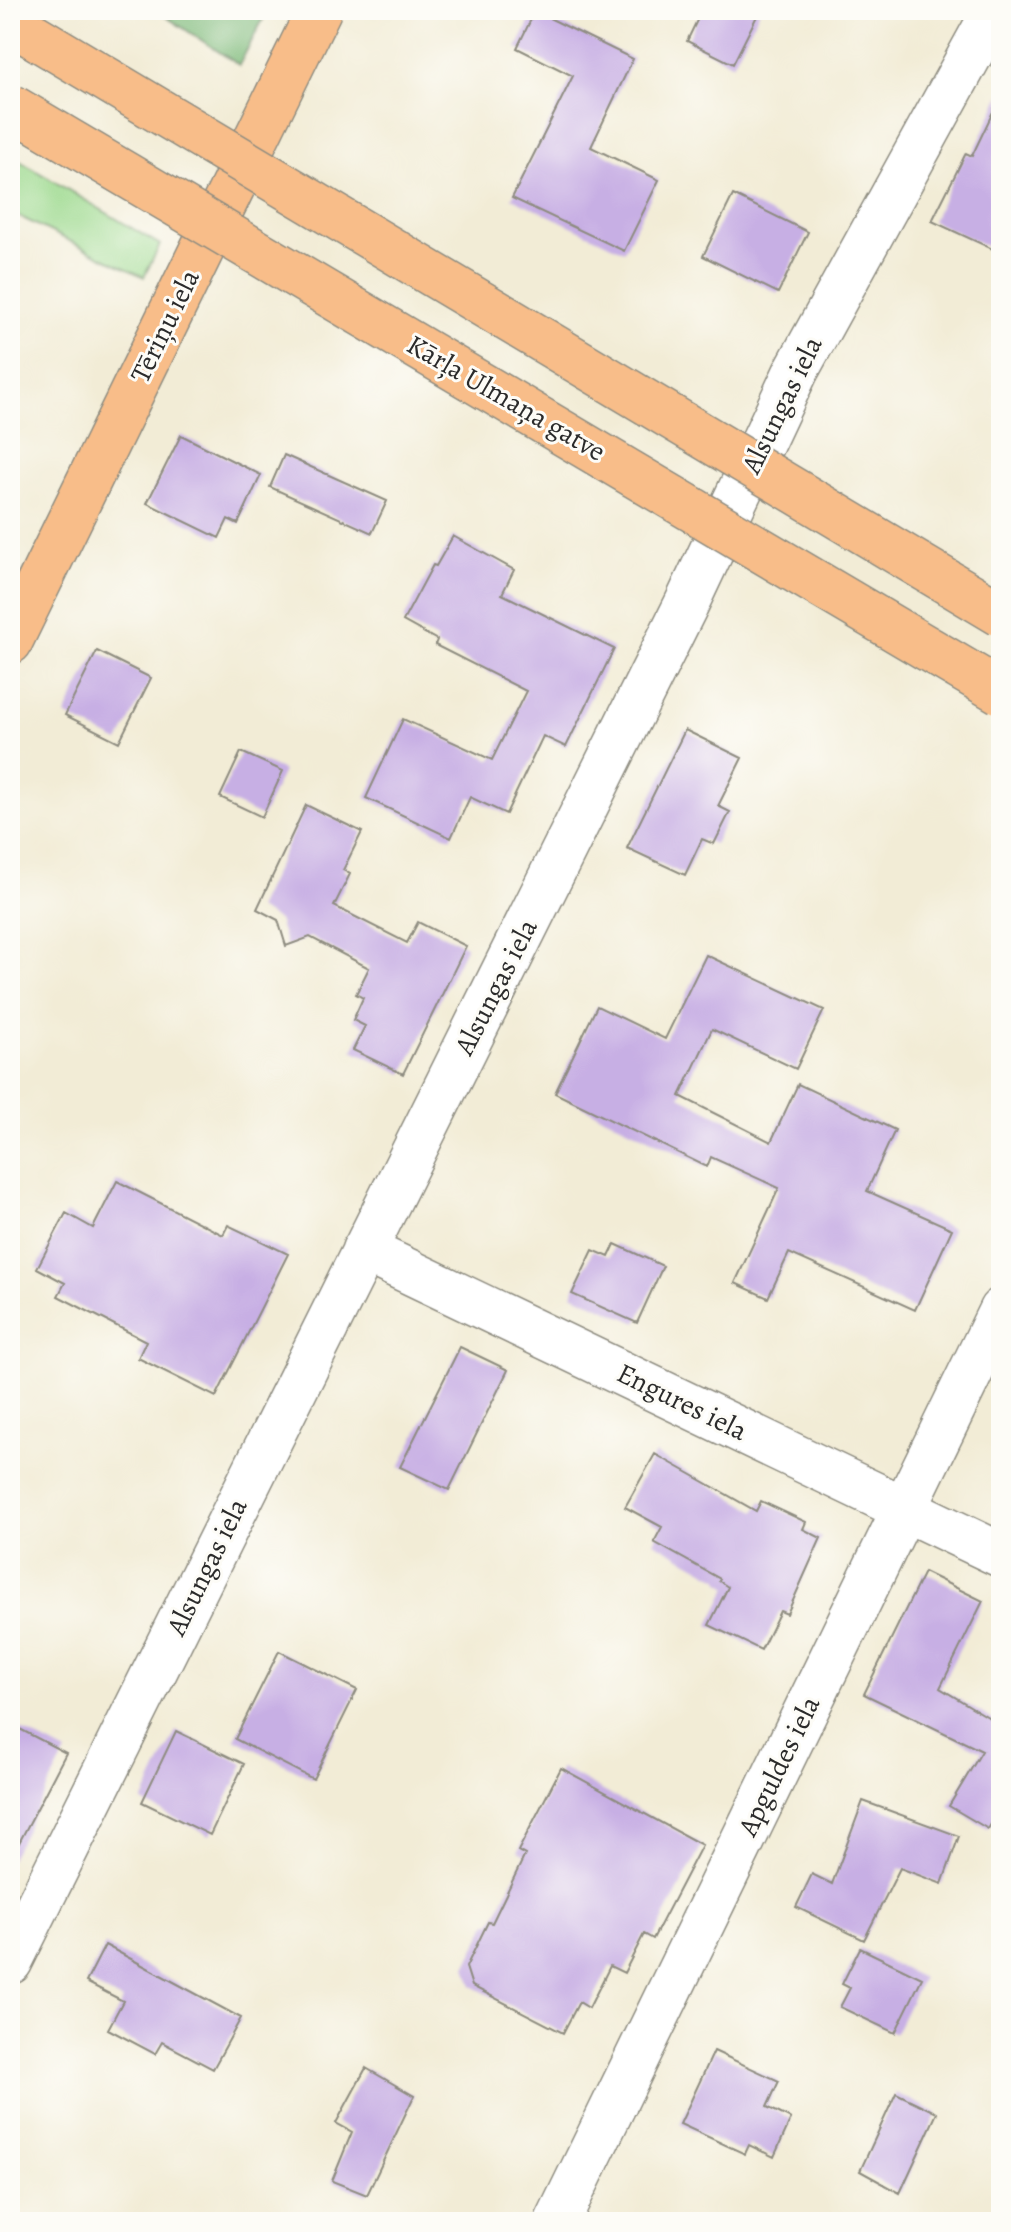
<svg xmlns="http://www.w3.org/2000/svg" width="1011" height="2232" viewBox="0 0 1011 2232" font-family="Alegreya,serif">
<rect width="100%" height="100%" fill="#fdfcf7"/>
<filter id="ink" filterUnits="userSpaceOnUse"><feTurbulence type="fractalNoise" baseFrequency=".0125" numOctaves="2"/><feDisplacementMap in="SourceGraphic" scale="16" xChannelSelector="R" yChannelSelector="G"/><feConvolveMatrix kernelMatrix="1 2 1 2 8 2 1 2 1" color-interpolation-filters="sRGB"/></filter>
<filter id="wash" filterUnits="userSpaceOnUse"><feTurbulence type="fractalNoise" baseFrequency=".006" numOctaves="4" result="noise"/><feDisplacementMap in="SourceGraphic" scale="32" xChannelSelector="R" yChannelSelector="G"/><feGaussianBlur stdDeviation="1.8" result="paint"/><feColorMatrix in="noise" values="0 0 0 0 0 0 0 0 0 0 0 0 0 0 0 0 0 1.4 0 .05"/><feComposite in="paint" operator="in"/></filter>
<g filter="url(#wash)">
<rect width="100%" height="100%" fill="#f2ecd6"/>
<!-- green -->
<path fill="#9bd98d" stroke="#63825c" stroke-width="2" d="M 10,155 L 160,245 L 144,277 L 10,212 Z"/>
<!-- forest -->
<path fill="#7cb978" stroke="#547252" stroke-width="2" d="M 156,10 L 268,10 L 239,65 Z"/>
<g id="blocks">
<!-- building -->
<path fill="#c7afe4" d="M 702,10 L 760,10 L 733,64 L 687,41 Z
M 535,11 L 633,59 L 591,147 L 659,180 L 624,251 L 512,198 L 573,76 L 517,48 Z
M 1001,95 L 1001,253 L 932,221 L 966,153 L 972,156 Z
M 733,195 L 808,232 L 778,293 L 703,256 Z
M 181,435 L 261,475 L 238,524 L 228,519 L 219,538 L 147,503 Z
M 284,455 L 387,501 L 372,533 L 270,487 Z
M 453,536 L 514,570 L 502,594 L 614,649 L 566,747 L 543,736 L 506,814 L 470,797 L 451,838 L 366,798 L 403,719 L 492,760 L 526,691 L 435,645 L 437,640 L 403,621 L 433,565 L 436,566 Z
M 97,651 L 151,678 L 119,742 L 65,715 Z
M 685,730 L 742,758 L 718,806 L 730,812 L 714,844 L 702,839 L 685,875 L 627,848 Z
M 241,752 L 283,771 L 262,817 L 220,797 Z
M 306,805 L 362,832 L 343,870 L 350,874 L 334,906 L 407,943 L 418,922 L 466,946 L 403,1074 L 353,1050 L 365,1026 L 353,1020 L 363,998 L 356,994 L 369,968 L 310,937 L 286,946 L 278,920 L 257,909 Z
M 706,955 L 824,1010 L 796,1069 L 712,1029 L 680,1096 L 771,1142 L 798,1084 L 895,1130 L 867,1191 L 952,1229 L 915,1310 L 789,1253 L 768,1298 L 735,1283 L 779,1188 L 711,1157 L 707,1167 L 555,1093 L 597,1006 L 665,1039 Z
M 117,1181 L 223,1235 L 228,1225 L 288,1254 L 216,1397 L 138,1358 L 146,1341 L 58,1296 L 65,1283 L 37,1268 L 66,1213 L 93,1228 Z
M 615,1244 L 663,1266 L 637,1323 L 572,1294 L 593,1250 L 609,1257 Z
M 460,1347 L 508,1370 L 449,1490 L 400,1467 Z
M 655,1454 L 756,1511 L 761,1501 L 806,1522 L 803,1529 L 821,1538 L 787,1614 L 780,1611 L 761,1650 L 709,1625 L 728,1587 L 719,1581 L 720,1579 L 654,1542 L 662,1527 L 625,1507 Z
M 924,1572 L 983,1601 L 940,1688 L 998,1723 L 1001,1718 L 1001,1808 L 988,1829 L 949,1806 L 982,1751 L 864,1694 Z
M 279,1651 L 357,1690 L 313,1779 L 235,1739 Z
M 10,1724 L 66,1753 L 10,1860 Z
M 176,1731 L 244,1764 L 210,1835 L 142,1802 Z
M 561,1768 L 702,1845 L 653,1939 L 644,1934 L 624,1973 L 610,1966 L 589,2008 L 579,2002 L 563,2033 L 472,1986 L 466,1967 L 488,1922 L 492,1923 L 525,1855 L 518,1851 Z
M 863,1801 L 959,1836 L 942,1884 L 900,1868 L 864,1940 L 796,1907 L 812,1874 L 832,1884 Z
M 105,1945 L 241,2018 L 213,2069 L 162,2042 L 155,2054 L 108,2029 L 123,2001 L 86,1982 Z
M 860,1948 L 922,1978 L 895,2033 L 840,2007 L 850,1988 L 842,1984 Z
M 714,2051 L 779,2081 L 767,2107 L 791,2119 L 774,2157 L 749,2145 L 745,2154 L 680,2124 Z
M 366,2068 L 414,2096 L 367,2195 L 332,2181 L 352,2132 L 336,2123 Z
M 896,2093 L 937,2113 L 900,2193 L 860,2171 Z"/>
</g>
</g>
<g filter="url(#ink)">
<use href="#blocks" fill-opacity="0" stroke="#8e8c80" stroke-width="2"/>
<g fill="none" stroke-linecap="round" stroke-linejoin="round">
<!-- minor casing -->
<g stroke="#8e8c80" stroke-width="47">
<path id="minor" d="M 364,1250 L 1001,1555
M 10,1962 L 686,605 L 796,371 L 991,17
M 557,2222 L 1001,1310"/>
</g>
<!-- major casing -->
<g stroke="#8e8c80" stroke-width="47">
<path id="major" d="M 10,642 L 319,10"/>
</g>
<!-- minor -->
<use href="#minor" stroke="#fff" stroke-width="44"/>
<!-- major -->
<use href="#major" stroke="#f8bd89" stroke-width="44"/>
<!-- highway-bridge casing -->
<g stroke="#8e8c80" stroke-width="47" stroke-linecap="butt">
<path id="highway-bridge" d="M 27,32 L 1001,614
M 10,106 L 1001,692"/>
</g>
<!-- highway-bridge -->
<use href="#highway-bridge" stroke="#f8bd89" stroke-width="44"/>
</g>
</g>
<g text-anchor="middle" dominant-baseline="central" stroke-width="6" stroke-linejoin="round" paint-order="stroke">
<!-- street labels -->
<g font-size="28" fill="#2b2b2b" stroke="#fdfcf7">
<text transform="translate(165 326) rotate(-64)">Tēriņu iela</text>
<text transform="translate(506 398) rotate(30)">Kārļa Ulmaņa gatve</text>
<text transform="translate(782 405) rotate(-64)">Alsungas iela</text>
<text transform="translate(496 987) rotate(-63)">Alsungas iela</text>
<text transform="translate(682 1402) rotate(26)">Engures iela</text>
<text transform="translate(207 1567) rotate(-64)">Alsungas iela</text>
<text transform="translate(779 1766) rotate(-64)">Apguldes iela</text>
</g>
</g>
<!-- margin -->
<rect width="1011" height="2232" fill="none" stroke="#fdfcf7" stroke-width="40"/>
</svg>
